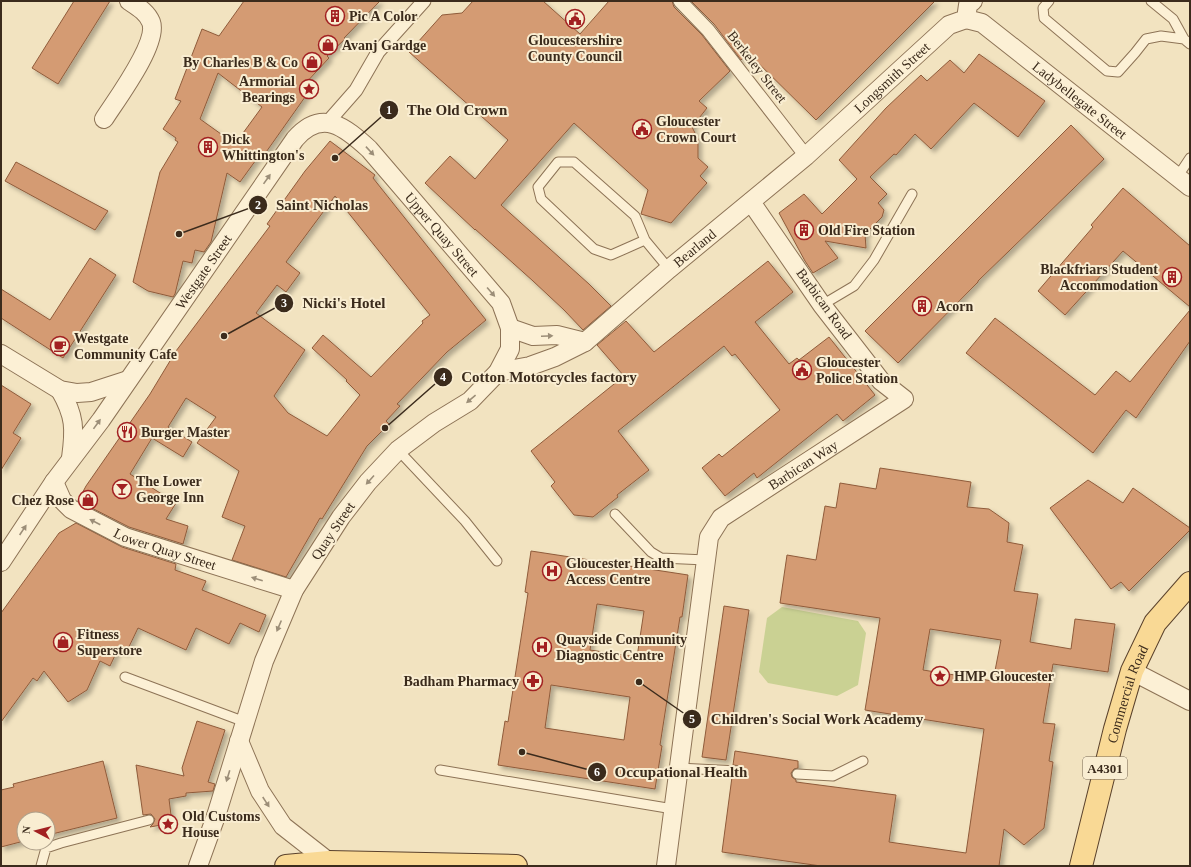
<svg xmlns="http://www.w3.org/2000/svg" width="1191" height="867" viewBox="0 0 1191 867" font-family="'Times New Roman',serif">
<defs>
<filter id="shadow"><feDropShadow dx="3.5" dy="3.5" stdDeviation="2" flood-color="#0004"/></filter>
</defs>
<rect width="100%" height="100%" fill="#f2e3c0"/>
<!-- green -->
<path fill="#cad193" d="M 782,607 L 858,621 L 866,633 L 858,685 L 837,696 L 768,683 L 759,672 L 767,618 Z"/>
<!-- building -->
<path fill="#d49b73" stroke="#8f5b3a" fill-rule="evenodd" filter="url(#shadow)" d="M 74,1 L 110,1 L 58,84 L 32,68 Z
M 244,1 L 380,1 L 344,38 L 345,39 L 327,56 L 329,58 L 304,85 L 310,90 L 264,155 L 261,153 L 240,182 L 227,173 L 211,242 L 204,252 L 195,250 L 192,263 L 183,261 L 175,294 L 173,297 L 148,291 L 133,282 L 160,172 L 178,142 L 175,140 L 176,138 L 163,129 L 181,101 L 175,99 L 202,29 L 219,36 ZM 218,73 L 262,107 L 235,144 L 200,119 Z
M 473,1 L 543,1 L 580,34 L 609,1 L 672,1 L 674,7 L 702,35 L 730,71 L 699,101 L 707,108 L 692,127 L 698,139 L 698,158 L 708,167 L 700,176 L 707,183 L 671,223 L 641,214 L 648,190 L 574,123 L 501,205 L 589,284 L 611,306 L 583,330 L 564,310 L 533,281 L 475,229 L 475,230 L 425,183 L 450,156 L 475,179 L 508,140 L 409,52 L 442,15 L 462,13 Z
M 691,1 L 935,1 L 816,120 L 748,53 L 741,60 L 714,24 Z
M 979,54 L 1045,101 L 1018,137 L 974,103 L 931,149 L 915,134 L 896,155 L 894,154 L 870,177 L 887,194 L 878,203 L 884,210 L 882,217 L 865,234 L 866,248 L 825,241 L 838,258 L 813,273 L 805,261 L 779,213 L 804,194 L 822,214 L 857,179 L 839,160 L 886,108 L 921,75 L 927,81 L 950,60 L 964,73 Z
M 1071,125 L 1104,159 L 978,281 L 978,282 L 898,363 L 865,331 Z
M 330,141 L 375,175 L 373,178 L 486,320 L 447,352 L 397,404 L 400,406 L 386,421 L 389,424 L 367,446 L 322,519 L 320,518 L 286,577 L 232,560 L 245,526 L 222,517 L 239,471 L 197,443 L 216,417 L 186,398 L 168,427 L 192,442 L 183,457 L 152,438 L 130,474 L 176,503 L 166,519 L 188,526 L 183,544 L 129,527 L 78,501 L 86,486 L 150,394 L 176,351 L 270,226 L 267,224 L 305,171 ZM 335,196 L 430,315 L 422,321 L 423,323 L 371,377 L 323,335 L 312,348 L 347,380 L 346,381 L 360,395 L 327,436 L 288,413 L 274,396 L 305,350 L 256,313 L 277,285 L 286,292 L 300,273 L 286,262 Z
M 16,162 L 108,211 L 95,230 L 5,181 Z
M 1123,188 L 1190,246 L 1190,307 L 1123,251 L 1065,315 L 1038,291 L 1093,227 L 1091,225 Z
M 90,258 L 116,275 L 63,358 L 1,318 L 1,289 L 50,320 Z
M 768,261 L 793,292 L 755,322 L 789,364 L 797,358 L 799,360 L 829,337 L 875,395 L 843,421 L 837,414 L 757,478 L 754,473 L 725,496 L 702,468 L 719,454 L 722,457 L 780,410 L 735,354 L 732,356 L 724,346 L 618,431 L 649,470 L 617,495 L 618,497 L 593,517 L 574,515 L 551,486 L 555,482 L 531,451 L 624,376 L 597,345 L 626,321 L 654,352 Z
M 1190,310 L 1190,341 L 1136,418 L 1126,410 L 1093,453 L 966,353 L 995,318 L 1095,395 L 1116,371 L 1130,382 Z
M 1,385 L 31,404 L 13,433 L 21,438 L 1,470 Z
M 880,468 L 971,482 L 967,507 L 989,509 L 1009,523 L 1007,542 L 1023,545 L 1014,591 L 1038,594 L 1030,642 L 1071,649 L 1075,619 L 1115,624 L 1108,672 L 1053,664 L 1043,723 L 1055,724 L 1049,761 L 1053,762 L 1044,828 L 1024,845 L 1004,829 L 999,866 L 821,866 L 722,852 L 732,777 L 740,776 L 744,772 L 741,766 L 733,765 L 735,751 L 798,761 L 798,768 L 794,769 L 791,773 L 792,777 L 796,780 L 796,782 L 896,795 L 889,842 L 966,853 L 984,729 L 865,710 L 880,618 L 780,603 L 787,555 L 816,560 L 825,506 L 836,508 L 840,483 L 876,489 ZM 930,629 L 1001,640 L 993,681 L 923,670 Z
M 1088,480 L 1123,503 L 1133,488 L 1190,528 L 1190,530 L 1129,591 L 1121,582 L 1111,589 L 1050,508 Z
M 76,523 L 122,547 L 176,564 L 175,570 L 206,581 L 202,590 L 266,615 L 259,632 L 240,623 L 229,644 L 196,628 L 186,650 L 138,628 L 126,653 L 118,649 L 110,666 L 100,661 L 87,690 L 68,702 L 44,671 L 37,681 L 33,678 L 1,722 L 1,613 L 59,533 Z
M 531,551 L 688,575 L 682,617 L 680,617 L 660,745 L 662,746 L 655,789 L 498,765 L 505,721 L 508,722 L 528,593 L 525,592 ZM 597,604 L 644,611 L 637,657 L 590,650 ZM 551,685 L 630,697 L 624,740 L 545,728 Z
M 724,606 L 749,610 L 726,760 L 702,757 Z
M 197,721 L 225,730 L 208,782 L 215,784 L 213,791 L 186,793 L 186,796 L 169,799 L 172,823 L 150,827 L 153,824 L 155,819 L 151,814 L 143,815 L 136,765 L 184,776 L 182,768 Z
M 103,761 L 117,818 L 48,835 L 48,819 L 24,819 L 24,841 L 1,847 L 1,790 L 14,787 L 13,784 Z"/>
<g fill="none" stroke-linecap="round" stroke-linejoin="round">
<!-- service casing -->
<g stroke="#8d7356" stroke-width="11">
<path id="service" d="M 1049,1 L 1043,8 L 1044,18 L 1107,71 L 1118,72 L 1135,53 L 1146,39 L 1161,36 L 1184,39
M 1151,1 L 1173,19 L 1184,39 L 1190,44
M 1178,176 L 1190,158
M 645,240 L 635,216 L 574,162 L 558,162 L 538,187 L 541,199 L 594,249 L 611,255 L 645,240 L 669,269
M 822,305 L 854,286 L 874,260 L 912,194
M 398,450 L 465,521 L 497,561
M 615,514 L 651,552 L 661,558 L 706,560
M 125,677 L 245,722
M 678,768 L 738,771
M 440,770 L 673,809
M 797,774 L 833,776 L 863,761
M 41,866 L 46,848 L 61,843 L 149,820"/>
</g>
<!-- pedestrian casing -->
<g stroke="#8d7356" stroke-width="15">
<path id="pedestrian" d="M 680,1 L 708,30 L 806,156
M 327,123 L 356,90 L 378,52 L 424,1"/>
</g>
<!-- minor casing -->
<g stroke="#8d7356" stroke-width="20">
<g id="minor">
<path id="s1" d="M 966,19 L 982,23 L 1190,187"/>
<path d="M 104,119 C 116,100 159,43 151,22 C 147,12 138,7 129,1"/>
<path d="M 510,328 L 533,336 L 557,335 L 585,342"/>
<path d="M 1,354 L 60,390 L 77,393 L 91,392 L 128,380"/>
<path id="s2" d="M 498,372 L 530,366 L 555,357 L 585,342 L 669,269 L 806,156 L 949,25 L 966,19 L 968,5 L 973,1"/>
<path d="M 60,390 C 75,416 75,429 71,458"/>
<path id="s3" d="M 54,482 L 62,500 L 71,509 L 125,537 L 294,590"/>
<path id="s4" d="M 1,562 L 54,482 L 101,420 L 295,139 C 322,108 345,127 369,149 L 501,303 L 510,328 L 510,349 L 498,372 L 470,401 L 434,423 L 398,450 L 368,482 L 341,517 L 294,590 L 264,661 L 216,816 L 198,866"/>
<path d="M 1132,671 L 1190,701"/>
<path d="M 239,741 L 260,791 L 283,826 L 329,862"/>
<path id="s5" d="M 666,866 L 709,537 L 721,518 L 904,399 L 881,381 L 822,305 L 751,202"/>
</g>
</g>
<!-- primary casing -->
<g stroke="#5a412b" stroke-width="24">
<g id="primary">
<path d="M 286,866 L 329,862 L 516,866"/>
<path id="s6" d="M 1081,866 L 1115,729 L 1132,671 L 1155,623 L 1190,583"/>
</g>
</g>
<!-- service -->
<use href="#service" stroke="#fcf0d5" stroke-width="9"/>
<!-- pedestrian -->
<use href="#pedestrian" stroke="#fcf0d5" stroke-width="13"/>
<!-- minor -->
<use href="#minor" stroke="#fcf0d5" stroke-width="18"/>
<!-- primary -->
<use href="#primary" stroke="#f9d995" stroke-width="22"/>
</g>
<!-- one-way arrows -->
<defs><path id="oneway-solid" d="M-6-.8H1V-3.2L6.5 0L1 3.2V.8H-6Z"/></defs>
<g fill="#9c8e78">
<use href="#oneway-solid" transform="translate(370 151) rotate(47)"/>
<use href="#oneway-solid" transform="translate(267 179) rotate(-55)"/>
<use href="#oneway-solid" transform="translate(491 292) rotate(49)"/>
<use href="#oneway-solid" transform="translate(547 336) rotate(-2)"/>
<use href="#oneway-solid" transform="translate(471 399) rotate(140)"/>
<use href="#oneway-solid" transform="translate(97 424) rotate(-54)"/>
<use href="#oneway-solid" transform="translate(370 480) rotate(132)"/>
<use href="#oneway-solid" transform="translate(95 522) rotate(-153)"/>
<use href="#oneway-solid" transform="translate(23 530) rotate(-56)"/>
<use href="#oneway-solid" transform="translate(257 579) rotate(-163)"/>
<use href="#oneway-solid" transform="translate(279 626) rotate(113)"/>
<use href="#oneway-solid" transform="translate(228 776) rotate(107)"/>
<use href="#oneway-solid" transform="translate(266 802) rotate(57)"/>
</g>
<!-- icons -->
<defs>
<g id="building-ring" transform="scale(1)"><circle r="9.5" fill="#f9edd1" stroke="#a22021" stroke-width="1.5"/><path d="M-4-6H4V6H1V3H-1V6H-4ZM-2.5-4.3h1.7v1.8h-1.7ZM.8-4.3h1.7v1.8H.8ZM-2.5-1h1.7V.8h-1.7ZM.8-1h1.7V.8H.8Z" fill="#a22021"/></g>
<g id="civic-ring" transform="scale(1)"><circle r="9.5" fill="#f9edd1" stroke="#a22021" stroke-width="1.5"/><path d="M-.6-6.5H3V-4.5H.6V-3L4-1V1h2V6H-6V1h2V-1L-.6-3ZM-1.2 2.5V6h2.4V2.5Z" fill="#a22021"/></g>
<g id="shop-ring" transform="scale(1)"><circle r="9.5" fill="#f9edd1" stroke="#a22021" stroke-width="1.5"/><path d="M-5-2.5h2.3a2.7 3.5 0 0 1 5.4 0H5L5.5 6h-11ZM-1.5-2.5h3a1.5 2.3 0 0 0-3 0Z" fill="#a22021"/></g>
<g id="sight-ring" transform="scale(1)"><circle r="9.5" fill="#f9edd1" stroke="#a22021" stroke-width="1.5"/><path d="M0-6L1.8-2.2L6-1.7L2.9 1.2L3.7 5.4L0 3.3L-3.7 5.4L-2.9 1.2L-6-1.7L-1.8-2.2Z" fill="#a22021"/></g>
<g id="cafe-ring" transform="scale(1)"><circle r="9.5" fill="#f9edd1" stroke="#a22021" stroke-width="1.5"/><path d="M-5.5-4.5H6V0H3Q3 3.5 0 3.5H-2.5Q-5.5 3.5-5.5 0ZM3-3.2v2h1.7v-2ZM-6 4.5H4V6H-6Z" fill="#a22021"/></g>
<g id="restaurant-ring" transform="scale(1)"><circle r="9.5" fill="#f9edd1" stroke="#a22021" stroke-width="1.5"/><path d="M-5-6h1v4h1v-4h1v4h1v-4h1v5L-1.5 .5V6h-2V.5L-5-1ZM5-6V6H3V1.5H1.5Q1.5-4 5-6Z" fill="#a22021"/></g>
<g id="bar-ring" transform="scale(1)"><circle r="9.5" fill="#f9edd1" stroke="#a22021" stroke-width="1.5"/><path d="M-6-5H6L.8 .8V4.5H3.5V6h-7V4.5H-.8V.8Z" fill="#a22021"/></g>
<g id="hospital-ring" transform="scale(1)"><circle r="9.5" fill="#f9edd1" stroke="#a22021" stroke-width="1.5"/><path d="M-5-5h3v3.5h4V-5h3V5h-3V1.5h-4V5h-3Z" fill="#a22021"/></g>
<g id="pharmacy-ring" transform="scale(1)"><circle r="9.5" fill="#f9edd1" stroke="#a22021" stroke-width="1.5"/><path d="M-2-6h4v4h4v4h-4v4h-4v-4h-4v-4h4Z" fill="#a22021"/></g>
</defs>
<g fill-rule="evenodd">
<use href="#building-ring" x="335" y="16"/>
<use href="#civic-ring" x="575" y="19"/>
<use href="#shop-ring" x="328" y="45"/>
<use href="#shop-ring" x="312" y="62"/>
<use href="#sight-ring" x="309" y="89"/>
<use href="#civic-ring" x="642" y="129"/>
<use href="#building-ring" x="208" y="147"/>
<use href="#building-ring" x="804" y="230"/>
<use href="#building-ring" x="1172" y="277"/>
<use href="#building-ring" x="922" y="306"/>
<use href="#cafe-ring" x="60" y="346"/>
<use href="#civic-ring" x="802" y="370"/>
<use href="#restaurant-ring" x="127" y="432"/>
<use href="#bar-ring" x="122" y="489"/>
<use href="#shop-ring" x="88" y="500"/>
<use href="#hospital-ring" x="552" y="571"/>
<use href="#shop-ring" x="63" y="642"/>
<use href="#hospital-ring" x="542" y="647"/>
<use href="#sight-ring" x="940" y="676"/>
<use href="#pharmacy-ring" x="533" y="681"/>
<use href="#sight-ring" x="168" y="824"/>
</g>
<g text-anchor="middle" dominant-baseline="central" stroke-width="4" stroke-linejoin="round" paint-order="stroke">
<!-- shield labels -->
<rect fill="#f9edd1" stroke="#746552" stroke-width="1" x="1083" y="757" width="44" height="22" rx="3"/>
<g font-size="13" font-weight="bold" fill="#3b2b1c">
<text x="1105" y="768">A4301</text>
</g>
<!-- poi labels -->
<g font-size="14" font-weight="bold" fill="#3b2b1c" stroke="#f9edd1" text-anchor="start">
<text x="349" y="16">Pic A Color</text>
<text x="575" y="40" text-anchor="middle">Gloucestershire<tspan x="575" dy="16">County Council</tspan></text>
<text x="342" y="45">Avanj Gardge</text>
<text x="298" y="62" text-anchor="end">By Charles B &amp; Co</text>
<text x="295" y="81" text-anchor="end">Armorial<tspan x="295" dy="16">Bearings</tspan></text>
<text x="656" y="121">Gloucester<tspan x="656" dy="16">Crown Court</tspan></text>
<text x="222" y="139">Dick<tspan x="222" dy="16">Whittington's</tspan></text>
<text x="818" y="230">Old Fire Station</text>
<text x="1158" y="269" text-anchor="end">Blackfriars Student<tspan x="1158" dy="16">Accommodation</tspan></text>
<text x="936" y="306">Acorn</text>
<text x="74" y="338">Westgate<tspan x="74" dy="16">Community Cafe</tspan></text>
<text x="816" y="362">Gloucester<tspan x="816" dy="16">Police Station</tspan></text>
<text x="141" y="432">Burger Master</text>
<text x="136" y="481">The Lower<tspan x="136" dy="16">George Inn</tspan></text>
<text x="74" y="500" text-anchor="end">Chez Rose</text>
<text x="566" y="563">Gloucester Health<tspan x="566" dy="16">Access Centre</tspan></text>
<text x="77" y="634">Fitness<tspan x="77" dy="16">Superstore</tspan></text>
<text x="556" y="639">Quayside Community<tspan x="556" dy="16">Diagnostic Centre</tspan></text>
<text x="954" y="676">HMP Gloucester</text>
<text x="519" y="681" text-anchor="end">Badham Pharmacy</text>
<text x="182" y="816">Old Customs<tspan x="182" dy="16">House</tspan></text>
</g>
<!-- street labels -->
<g font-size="14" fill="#3b2b1c" stroke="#f9edd1">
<text transform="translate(757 67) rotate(52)">Berkeley Street</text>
<text stroke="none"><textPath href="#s2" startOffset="498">Longsmith Street</textPath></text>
<text stroke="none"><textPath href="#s1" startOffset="141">Ladybellegate Street</textPath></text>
<text stroke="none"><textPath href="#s4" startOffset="715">Upper Quay Street</textPath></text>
<text stroke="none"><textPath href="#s2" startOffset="237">Bearland</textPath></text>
<text stroke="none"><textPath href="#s4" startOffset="354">Westgate Street</textPath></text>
<text transform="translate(824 304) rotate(54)">Barbican Road</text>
<text stroke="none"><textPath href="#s5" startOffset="452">Barbican Way</textPath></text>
<text transform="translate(333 531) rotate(-56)">Quay Street</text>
<text stroke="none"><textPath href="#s3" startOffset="135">Lower Quay Street</textPath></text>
<text stroke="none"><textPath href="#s6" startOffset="178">Commercial Road</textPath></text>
</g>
</g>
<!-- callouts -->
<path fill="none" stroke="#3b2b1c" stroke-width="1.5" d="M335 158L389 110M179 234L258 205M224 336L284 303M385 428L443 377M639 682L692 719M522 752L597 772"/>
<g fill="#3b2b1c" stroke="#f9edd1" stroke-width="1.5">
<circle cx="335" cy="158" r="4"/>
<circle cx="179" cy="234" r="4"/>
<circle cx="224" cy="336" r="4"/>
<circle cx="385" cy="428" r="4"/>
<circle cx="639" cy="682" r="4"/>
<circle cx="522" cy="752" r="4"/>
<circle cx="389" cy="110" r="10"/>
<circle cx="258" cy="205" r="10"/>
<circle cx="284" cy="303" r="10"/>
<circle cx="443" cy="377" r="10"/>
<circle cx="692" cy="719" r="10"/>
<circle cx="597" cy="772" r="10"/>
</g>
<g font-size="12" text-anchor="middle" font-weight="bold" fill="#fff">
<text x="389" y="114">1</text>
<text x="258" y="209">2</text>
<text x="284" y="307">3</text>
<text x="443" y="381">4</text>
<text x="692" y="723">5</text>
<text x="597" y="776">6</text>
</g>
<g font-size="15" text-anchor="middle" font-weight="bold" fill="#3b2b1c" stroke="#f9edd1" stroke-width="4" stroke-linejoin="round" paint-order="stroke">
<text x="457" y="115">The Old Crown</text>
<text x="322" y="210">Saint Nicholas</text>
<text x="344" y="308">Nicki's Hotel</text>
<text x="549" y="382">Cotton Motorcycles factory</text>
<text x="817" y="724">Children's Social Work Academy</text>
<text x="681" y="777">Occupational Health</text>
</g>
<!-- border -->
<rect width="1191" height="867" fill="none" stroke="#3b2b1c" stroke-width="4"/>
<!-- north arrow -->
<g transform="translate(36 831) rotate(277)"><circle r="19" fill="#f9edd1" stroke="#ad9f89"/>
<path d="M0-3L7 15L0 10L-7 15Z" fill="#a22021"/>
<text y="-6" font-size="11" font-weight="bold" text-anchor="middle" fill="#3b2b1c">N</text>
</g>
</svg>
